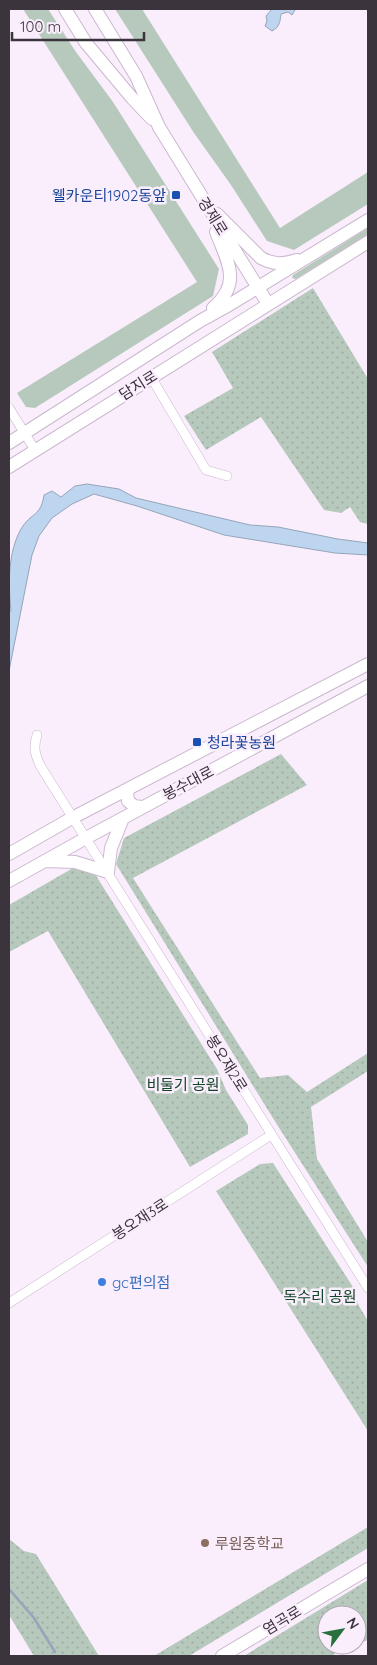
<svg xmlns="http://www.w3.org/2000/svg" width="377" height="1665" viewBox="0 0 377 1665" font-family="Quicksand,'Noto Sans KR',sans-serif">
<defs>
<pattern id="park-dots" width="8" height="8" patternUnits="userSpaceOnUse" patternTransform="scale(1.25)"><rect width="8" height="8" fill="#b7c9bc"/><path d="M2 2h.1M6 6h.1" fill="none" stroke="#9eada2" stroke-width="1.8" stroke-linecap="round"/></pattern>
</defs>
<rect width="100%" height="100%" fill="#faeefc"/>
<!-- grass -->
<path fill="#b7c9bc" d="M 23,9 L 48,9 L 76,52 L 113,102 L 219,269 L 213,296 L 35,408 L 26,407 L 17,393 L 197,282 Z
M 115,9 L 142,9 L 280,228 L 368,172 L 368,204 L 294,250 L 267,241 L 231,185 L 194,133 Z
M 368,228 L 368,234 L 296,279 L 292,278 L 293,275 Z"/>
<!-- park -->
<path fill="url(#park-dots)" d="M 313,288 L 368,379 L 368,524 L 360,522 L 350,507 L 341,513 L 324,510 L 261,417 L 206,450 L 184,416 L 233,388 L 212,352 Z
M 281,754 L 307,785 L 133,878 L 260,1078 L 288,1075 L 307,1092 L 368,1053 L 368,1071 L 311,1107 L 317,1159 L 368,1242 L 368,1267 L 276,1123 L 116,864 L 124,838 Z
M 73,868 L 95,874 L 217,1069 L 226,1090 L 248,1125 L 248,1134 L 190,1167 L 48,931 L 9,952 L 9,905 Z
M 273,1163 L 353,1287 L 359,1306 L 368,1321 L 368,1431 L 216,1191 L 260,1164 Z
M 368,1527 L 368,1548 L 189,1656 L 154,1656 Z
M 9,1539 L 24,1551 L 36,1554 L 99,1656 L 34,1656 L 9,1615 Z
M 368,1580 L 368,1640 L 357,1644 L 357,1615 L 327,1615 L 327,1645 L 352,1645 L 338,1649 L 333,1656 L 244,1656 Z"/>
<!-- water -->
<path fill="#bdd5ee" stroke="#96a5b9" d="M 272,9 L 294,9 L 295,10 L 292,15 L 288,12 L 281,14 C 280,21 280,27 272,31 L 265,26 L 267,21 L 266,16 Z
M 87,484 L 119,489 L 136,498 L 250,525 L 278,527 L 338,539 L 368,543 L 368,555 L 335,553 L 224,535 L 137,506 L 94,494 L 72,504 L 52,518 L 39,536 L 32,555 L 9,671 L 9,613 L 11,610 C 8,584 8,552 21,529 C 31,512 41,517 44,495 L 52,491 L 61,497 L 75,486 Z"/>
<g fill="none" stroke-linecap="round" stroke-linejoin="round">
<!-- stream -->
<path stroke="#96a5b9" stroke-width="2.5" d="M 9,1589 L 34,1618 L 55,1652"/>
<!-- street casing -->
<g stroke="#cab8ce" stroke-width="10">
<path id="street" d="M 151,377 L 206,470 L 227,476
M 9,408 L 35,450
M 37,735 C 33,748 35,755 41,767 L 368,1288
M 9,1303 L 271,1135"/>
</g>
<!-- secondary casing -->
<g stroke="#cab8ce" stroke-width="14">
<path id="secondary" d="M 65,9 L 86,43 L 132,98 L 152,119
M 95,9 L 136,76 L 159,127 L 268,304
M 217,214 L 261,258 C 274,265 284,264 297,260
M 213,308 C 242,283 228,263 216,232
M 9,443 L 200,321 L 229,305 L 368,220
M 9,467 L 368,242
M 130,788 L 127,792 L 128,801 L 134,806 L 142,807
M 9,854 L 72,818 L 368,664
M 45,861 L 75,862 L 108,872 L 111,848 L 123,818
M 9,881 L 86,838 L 368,686
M 222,1656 L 368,1569"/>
</g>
<!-- street -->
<use href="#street" stroke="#fff" stroke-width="9"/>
<!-- secondary -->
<use href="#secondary" stroke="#fff" stroke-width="12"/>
</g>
<!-- markers -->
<g fill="#1a4fb4" stroke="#faeefc" stroke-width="2">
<rect x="171" y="190" width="10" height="10" rx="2.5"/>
<rect x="192" y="737" width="10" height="10" rx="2.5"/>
</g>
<circle fill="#3f7fe0" stroke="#faeefc" stroke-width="2" cx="102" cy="1282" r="5"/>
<circle fill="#8d6e63" stroke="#faeefc" stroke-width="2" cx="205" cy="1543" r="5"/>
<g text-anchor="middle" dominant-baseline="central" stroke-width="5" stroke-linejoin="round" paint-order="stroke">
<!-- transit labels -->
<g font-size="15" fill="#164399" stroke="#faeefc" text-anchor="end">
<text x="166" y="195">웰카운티1902동앞</text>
<text x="207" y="742" text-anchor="start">청라꽃농원</text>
</g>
<!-- street labels -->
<g font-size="15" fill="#3b343d" stroke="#faeefc">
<text transform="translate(213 216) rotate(58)">경제로</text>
<text transform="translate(138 385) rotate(-32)">담지로</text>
<text transform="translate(188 783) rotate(-28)">봉수대로</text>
<text transform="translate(227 1063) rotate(58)">봉오재2로</text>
<text transform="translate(140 1219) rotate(-33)">봉오재3로</text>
<text transform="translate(282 1620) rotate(-31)">염곡로</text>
</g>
<!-- park labels -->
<g font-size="15" fill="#124427" stroke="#faeefc">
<text x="183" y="1084">비둘기 공원</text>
<text x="320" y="1296">독수리 공원</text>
</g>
<!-- shop labels -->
<g font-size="15" fill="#366cbe" stroke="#faeefc" text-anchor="start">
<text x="112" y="1282">gc편의점</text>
</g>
<!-- education labels -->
<g font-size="15" fill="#785e54" stroke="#faeefc" text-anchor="start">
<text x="215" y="1543">루원중학교</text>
</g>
</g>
<!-- border -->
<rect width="377" height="1665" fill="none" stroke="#3b343d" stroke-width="20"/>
<!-- north arrow -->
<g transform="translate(342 1630) rotate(58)"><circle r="24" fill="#faeefc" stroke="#aea4b0"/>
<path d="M0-4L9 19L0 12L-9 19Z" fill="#2a703c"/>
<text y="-8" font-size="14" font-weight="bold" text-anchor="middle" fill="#3b343d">N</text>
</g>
<!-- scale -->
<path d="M12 32v8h132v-8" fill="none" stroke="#3b343d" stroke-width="2.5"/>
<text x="20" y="32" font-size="15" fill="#3b343d" stroke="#faeefc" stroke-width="4" paint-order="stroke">100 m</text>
</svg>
